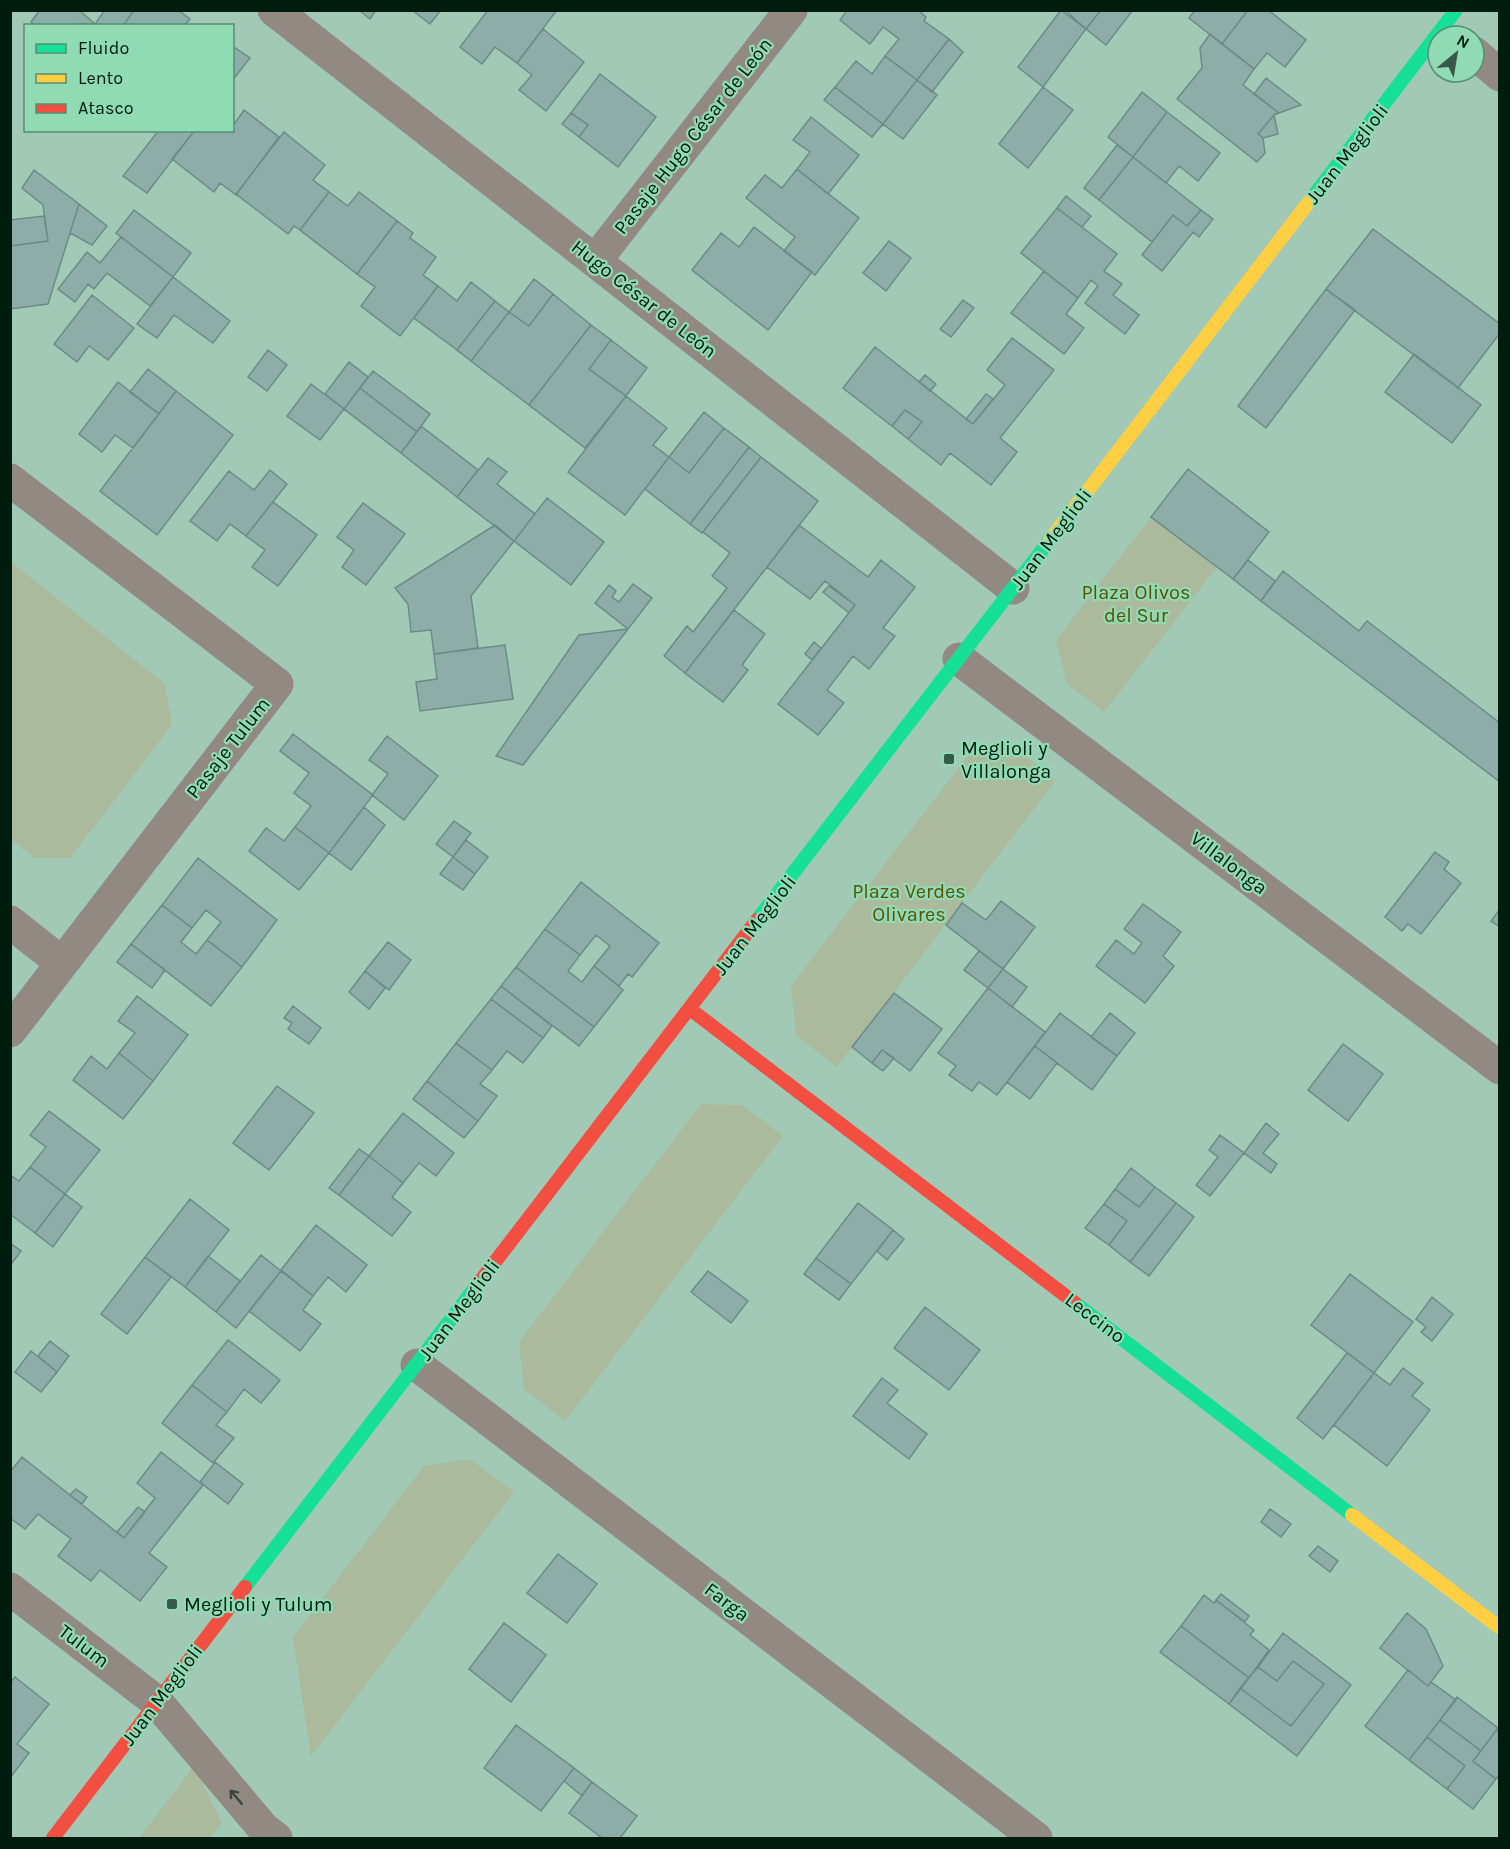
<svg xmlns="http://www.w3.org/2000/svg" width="1510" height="1849" viewBox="0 0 1510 1849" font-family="Karla,sans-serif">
<rect width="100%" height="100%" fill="#a1c9b5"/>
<!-- green -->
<path fill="#abba9c" d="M 1151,517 L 1217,567 L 1104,712 L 1067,684 L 1056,640 Z
M 11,562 L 165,684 L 172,725 L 70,858 L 35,858 L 11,839 Z
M 973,749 L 1017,749 L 1056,780 L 837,1067 L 796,1035 L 791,986 Z
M 701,1104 L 742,1105 L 783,1136 L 565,1421 L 524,1389 L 519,1342 Z
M 470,1459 L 514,1492 L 311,1756 L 293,1637 L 424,1466 Z
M 194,1766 L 222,1823 L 210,1838 L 139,1838 Z"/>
<!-- building -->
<path fill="#8dada8" stroke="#6d8b86" stroke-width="1.5" d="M 40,10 L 79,10 L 95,24 L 35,26 L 31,22 Z
M 105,10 L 134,10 L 123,26 L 98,26 L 95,24 Z
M 134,10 L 178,10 L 190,19 L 184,26 L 123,26 Z
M 359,10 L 376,10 L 370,19 Z
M 412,10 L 441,10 L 430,24 Z
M 488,10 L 557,10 L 517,63 L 495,47 L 482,64 L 460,47 Z
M 847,10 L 918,10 L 926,17 L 924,21 L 949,39 L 917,80 L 885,56 L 899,39 L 883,27 L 870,44 L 840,20 Z
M 1061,10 L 1086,29 L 1043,87 L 1018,67 Z
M 1065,10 L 1101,10 L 1086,29 Z
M 1101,10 L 1133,10 L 1106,45 L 1086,29 Z
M 1195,10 L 1248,10 L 1222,44 L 1189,18 Z
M 1248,10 L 1268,10 L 1306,40 L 1285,67 L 1267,53 L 1254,69 L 1222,44 Z
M 543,29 L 584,62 L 546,111 L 519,90 L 532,75 L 517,63 Z
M 1210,34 L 1254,69 L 1243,85 L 1279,113 L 1274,115 L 1258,134 L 1263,138 L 1265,153 L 1257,162 L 1177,99 L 1202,68 L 1200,48 Z
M 949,39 L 963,52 L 932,92 L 917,80 Z
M 234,47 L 250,58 L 232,81 L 232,49 Z
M 885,56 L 917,80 L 883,124 L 835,87 L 856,61 L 872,74 Z
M 600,74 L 656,117 L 618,167 L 579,137 L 588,125 L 571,113 Z
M 1266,78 L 1301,105 L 1279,113 L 1254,94 Z
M 917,80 L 937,95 L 903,139 L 883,124 Z
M 835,87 L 883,124 L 872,137 L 824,100 Z
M 1043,87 L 1073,110 L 1028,168 L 999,144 Z
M 1142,92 L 1167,112 L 1133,157 L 1108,137 Z
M 244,110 L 279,137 L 236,195 L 220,183 L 214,192 L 172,159 L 195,130 L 232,130 L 232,121 L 235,123 Z
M 1167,112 L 1220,153 L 1198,181 L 1179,166 L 1166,183 L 1133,157 Z
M 571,113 L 588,125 L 579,137 L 562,124 Z
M 1274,115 L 1278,134 L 1263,138 L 1258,134 Z
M 811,117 L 859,155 L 828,194 L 797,169 L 810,152 L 793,140 Z
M 159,130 L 195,130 L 147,193 L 123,176 Z
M 284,132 L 325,165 L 313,180 L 329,192 L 300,230 L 294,226 L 288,234 L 236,194 Z
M 1117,145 L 1133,157 L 1099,200 L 1084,188 Z
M 1133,157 L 1201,210 L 1187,226 L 1173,215 L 1152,242 L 1099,200 Z
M 797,169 L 859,218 L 815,275 L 784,251 L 795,237 L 746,198 L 765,175 L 782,188 Z
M 34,170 L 79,204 L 48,304 L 10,309 L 10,246 L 48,241 L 43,205 L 22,188 Z
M 329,192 L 348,206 L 359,192 L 397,221 L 357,274 L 300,230 Z
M 1066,196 L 1091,216 L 1082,227 L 1057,208 Z
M 79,204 L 107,226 L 92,245 L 70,233 Z
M 1057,208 L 1117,254 L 1104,271 L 1122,284 L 1113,295 L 1139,315 L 1125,334 L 1085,303 L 1098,286 L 1091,280 L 1078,298 L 1021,253 Z
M 134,210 L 191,253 L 173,277 L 116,233 Z
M 1201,210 L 1213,219 L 1199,237 L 1193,232 L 1162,271 L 1142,255 L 1173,215 L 1187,226 Z
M 44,216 L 48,241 L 10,246 L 10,220 Z
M 397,221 L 413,233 L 410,238 L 436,257 L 423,275 L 438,286 L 400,336 L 361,306 L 375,287 L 357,274 Z
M 754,227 L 812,272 L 768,330 L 692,270 L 721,233 L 739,247 Z
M 1373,229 L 1500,324 L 1500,333 L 1458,388 L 1326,289 Z
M 121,237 L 173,277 L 150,306 L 107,273 L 94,289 L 88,284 L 75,302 L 58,289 L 87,252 L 100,263 Z
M 889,241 L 911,258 L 886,291 L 863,273 Z
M 1044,271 L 1078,298 L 1066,314 L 1084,328 L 1064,354 L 1011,313 Z
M 173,277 L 230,321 L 213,343 L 174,315 L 157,338 L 137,324 Z
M 534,279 L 553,294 L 529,326 L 509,312 Z
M 471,282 L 495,301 L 457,350 L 414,318 L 438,286 L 457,301 Z
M 1326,289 L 1355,310 L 1266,428 L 1238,406 Z
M 553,294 L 591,325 L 529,405 L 471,361 L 509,312 L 529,326 Z
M 92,295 L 134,328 L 108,360 L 89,346 L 77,362 L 54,344 Z
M 963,300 L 974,308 L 951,337 L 940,329 Z
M 495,301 L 509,312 L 471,361 L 457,350 Z
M 591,325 L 611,340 L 589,369 L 626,396 L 585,448 L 529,405 Z
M 1012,338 L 1054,370 L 1000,438 L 1017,452 L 991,485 L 950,453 L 941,465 L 908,439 L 922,422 L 905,410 L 892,426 L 843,388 L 875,347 L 973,424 L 1005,385 L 987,370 Z
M 611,340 L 647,368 L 626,396 L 589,369 Z
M 268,350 L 287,365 L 267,391 L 248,377 Z
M 1414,354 L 1481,405 L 1452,443 L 1385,392 Z
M 349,362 L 368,377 L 344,409 L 325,394 Z
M 148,369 L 176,391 L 159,414 L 130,392 Z
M 373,371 L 430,414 L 417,432 L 360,388 Z
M 925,375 L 936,384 L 930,391 L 919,382 Z
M 118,382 L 159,414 L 133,448 L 115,435 L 102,452 L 79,434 Z
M 311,384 L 344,409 L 320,440 L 287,416 Z
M 360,388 L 417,432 L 401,453 L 344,409 Z
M 176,391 L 233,435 L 157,535 L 100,491 Z
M 986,394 L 993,399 L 973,424 L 966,419 Z
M 626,396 L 667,428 L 653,445 L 669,457 L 625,515 L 568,472 Z
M 905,410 L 922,422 L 908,439 L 892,426 Z
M 704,412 L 724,428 L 689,473 L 669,457 Z
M 421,426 L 478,470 L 457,497 L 401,453 Z
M 724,428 L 749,447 L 690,524 L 645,489 L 669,457 L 689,473 Z
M 749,447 L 761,457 L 702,533 L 690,524 Z
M 761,457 L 818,501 L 685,673 L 664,656 L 687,626 L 693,632 L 727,588 L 712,576 L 730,553 L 703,532 Z
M 488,458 L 507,472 L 497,484 L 535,514 L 514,541 L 457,497 Z
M 1188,469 L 1269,532 L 1233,579 L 1151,517 Z
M 270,470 L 287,484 L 246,536 L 230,524 L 217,541 L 190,521 L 229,471 L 254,490 Z
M 547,498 L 604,542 L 571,585 L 514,541 Z
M 273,502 L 317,535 L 278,586 L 252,567 L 265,550 L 246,536 Z
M 363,503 L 405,534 L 366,585 L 342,567 L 354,550 L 337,537 Z
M 495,525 L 514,541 L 471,596 L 478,648 L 434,654 L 431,630 L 411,632 L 408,604 L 395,588 Z
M 799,525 L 868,577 L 881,560 L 915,587 L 883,628 L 895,636 L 869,669 L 853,656 L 827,690 L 844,703 L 818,735 L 778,704 L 855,605 L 825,581 L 810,599 L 767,567 Z
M 1248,560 L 1275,581 L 1261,601 L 1233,579 Z
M 1283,571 L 1359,631 L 1367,621 L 1500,723 L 1500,782 L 1261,601 Z
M 633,584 L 652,598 L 628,629 L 595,603 L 609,585 L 616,591 L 612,597 L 619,602 Z
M 829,586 L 855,605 L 849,613 L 823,592 Z
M 734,610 L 765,634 L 742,665 L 748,670 L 723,702 L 685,673 Z
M 628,629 L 523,765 L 496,756 L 579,635 Z
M 814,642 L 821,648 L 812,660 L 805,654 Z
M 505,645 L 513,699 L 420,711 L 416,682 L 437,679 L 434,654 Z
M 293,734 L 373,795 L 329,853 L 295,827 L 311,806 L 294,793 L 309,773 L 280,751 Z
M 387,736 L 438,776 L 404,820 L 372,795 L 388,774 L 369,760 Z
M 364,807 L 385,825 L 351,870 L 329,853 Z
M 454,821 L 471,833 L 453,857 L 436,844 Z
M 295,827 L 329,853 L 299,890 L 249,851 L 266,828 L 284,841 Z
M 466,840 L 488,857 L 475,874 L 453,857 Z
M 1435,852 L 1449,862 L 1444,869 L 1461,883 L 1421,934 L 1408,924 L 1402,931 L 1385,917 Z
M 453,857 L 475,874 L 463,890 L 440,874 Z
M 198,858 L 277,920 L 242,967 L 207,940 L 221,922 L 206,910 L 192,928 L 162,905 Z
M 581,882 L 659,943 L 632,977 L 628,974 L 619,986 L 594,966 L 610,946 L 596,935 L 580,955 L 545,929 Z
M 1001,901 L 1035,927 L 1003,969 L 946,925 L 962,903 L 986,920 Z
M 1143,904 L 1181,932 L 1163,956 L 1174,966 L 1145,1003 L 1096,966 L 1116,940 L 1134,954 L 1142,943 L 1124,929 Z
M 162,905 L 192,928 L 181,942 L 196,954 L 207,940 L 242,967 L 211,1006 L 131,944 Z
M 1500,909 L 1500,927 L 1491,921 Z
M 545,929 L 580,955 L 568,971 L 582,982 L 594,966 L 623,990 L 594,1027 L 516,967 Z
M 388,942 L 411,960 L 389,990 L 365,971 Z
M 131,944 L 165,970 L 152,988 L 117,962 Z
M 979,951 L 1003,969 L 988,988 L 964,970 Z
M 516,967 L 594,1027 L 579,1046 L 501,986 Z
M 1003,969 L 1027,987 L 1012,1007 L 988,988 Z
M 365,971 L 385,988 L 369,1009 L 349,992 Z
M 501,986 L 552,1026 L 543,1038 L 491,999 Z
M 988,988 L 1045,1032 L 997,1095 L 979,1082 L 972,1091 L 949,1075 L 956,1066 L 938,1053 Z
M 894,993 L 942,1029 L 910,1071 L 882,1050 L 872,1063 L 852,1047 Z
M 137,996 L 188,1035 L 153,1081 L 119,1053 L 135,1033 L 118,1021 Z
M 491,999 L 543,1038 L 523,1063 L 507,1051 L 492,1070 L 456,1043 Z
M 293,1006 L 321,1028 L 309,1044 L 288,1029 L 292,1023 L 284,1018 Z
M 1060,1013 L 1117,1056 L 1092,1090 L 1035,1046 Z
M 1110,1013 L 1135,1033 L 1117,1056 L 1091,1037 Z
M 456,1043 L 492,1070 L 480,1084 L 497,1096 L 478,1121 L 427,1081 Z
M 1343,1044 L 1383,1074 L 1348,1121 L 1308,1090 Z
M 1035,1046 L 1057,1063 L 1030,1099 L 1007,1082 Z
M 882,1050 L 894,1058 L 883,1071 L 872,1063 Z
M 119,1053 L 153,1081 L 123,1119 L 73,1080 L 91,1056 L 107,1069 Z
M 427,1081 L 478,1121 L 464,1138 L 413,1099 Z
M 277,1086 L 314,1113 L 269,1170 L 233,1143 Z
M 49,1111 L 100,1150 L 65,1194 L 30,1167 L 46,1147 L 30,1135 Z
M 403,1113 L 454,1153 L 436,1176 L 419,1163 L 403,1183 L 369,1156 Z
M 1266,1123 L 1279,1134 L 1263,1153 L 1277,1164 L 1271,1173 L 1244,1153 Z
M 1220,1135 L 1244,1153 L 1210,1196 L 1196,1185 L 1218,1157 L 1209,1150 Z
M 359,1149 L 369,1156 L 339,1195 L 329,1188 Z
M 369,1156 L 403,1183 L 392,1197 L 411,1212 L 392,1236 L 339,1195 Z
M 30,1167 L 65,1194 L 35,1233 L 10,1214 L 10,1175 L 19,1181 Z
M 1131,1168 L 1155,1187 L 1139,1207 L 1115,1189 Z
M 1155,1187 L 1176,1203 L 1130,1262 L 1109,1245 L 1127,1221 L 1104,1204 L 1115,1189 L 1139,1207 Z
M 65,1194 L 82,1207 L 53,1247 L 35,1233 Z
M 190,1199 L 229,1230 L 185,1287 L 145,1257 Z
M 858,1203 L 893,1230 L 851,1284 L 816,1258 Z
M 1176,1203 L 1194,1217 L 1149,1276 L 1130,1262 Z
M 1104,1204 L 1127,1221 L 1109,1245 L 1085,1228 Z
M 316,1225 L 367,1265 L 346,1292 L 328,1277 L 313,1296 L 281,1270 Z
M 893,1230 L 904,1239 L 887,1260 L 877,1251 Z
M 10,1243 L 21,1251 L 12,1263 L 10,1262 Z
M 261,1255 L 281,1271 L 236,1328 L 216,1312 Z
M 208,1256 L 240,1281 L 216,1312 L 185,1287 Z
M 145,1257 L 171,1277 L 127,1334 L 101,1314 Z
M 816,1258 L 851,1284 L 839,1300 L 804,1274 Z
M 281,1271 L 313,1296 L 303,1310 L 321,1324 L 300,1351 L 249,1311 Z
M 708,1271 L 748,1301 L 731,1323 L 691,1292 Z
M 1350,1274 L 1413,1322 L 1374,1373 L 1311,1325 Z
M 1432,1297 L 1453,1314 L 1432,1341 L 1421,1332 L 1426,1327 L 1416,1319 Z
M 925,1307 L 980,1350 L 949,1390 L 894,1348 Z
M 228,1340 L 280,1380 L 261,1403 L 244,1389 L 227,1412 L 192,1385 Z
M 50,1341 L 69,1356 L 57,1372 L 38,1356 Z
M 31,1351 L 57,1372 L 41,1392 L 15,1372 Z
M 1347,1353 L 1374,1373 L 1323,1439 L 1297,1418 Z
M 1403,1368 L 1423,1383 L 1412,1396 L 1430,1410 L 1387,1466 L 1334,1425 L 1374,1373 L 1390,1385 Z
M 882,1378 L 898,1390 L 887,1403 L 927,1434 L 909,1459 L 853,1416 Z
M 192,1385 L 227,1412 L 216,1425 L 234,1438 L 213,1463 L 162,1423 Z
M 161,1452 L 203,1485 L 149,1553 L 167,1567 L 140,1601 L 100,1570 L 91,1581 L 58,1556 L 71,1539 L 38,1514 L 25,1529 L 10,1518 L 10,1472 L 22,1457 L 124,1538 L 155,1498 L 137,1483 Z
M 215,1462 L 243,1484 L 228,1504 L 200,1482 Z
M 76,1489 L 87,1497 L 82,1504 L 70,1495 Z
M 138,1507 L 145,1512 L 124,1538 L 117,1532 Z
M 1270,1509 L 1291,1524 L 1281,1537 L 1261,1522 Z
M 1318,1546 L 1338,1561 L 1330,1572 L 1309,1556 Z
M 558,1554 L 597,1584 L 567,1623 L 527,1593 Z
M 1221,1594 L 1249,1616 L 1245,1622 L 1216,1600 Z
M 1204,1595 L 1214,1603 L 1216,1600 L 1254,1630 L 1250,1635 L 1269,1650 L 1249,1678 L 1181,1626 Z
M 1407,1613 L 1426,1629 L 1443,1666 L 1428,1686 L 1380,1648 Z
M 504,1623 L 546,1655 L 511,1702 L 469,1669 Z
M 1181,1626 L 1249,1678 L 1229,1704 L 1160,1652 Z
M 1283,1633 L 1351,1685 L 1297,1756 L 1229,1704 L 1240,1688 L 1291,1726 L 1324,1684 L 1293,1661 L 1277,1681 L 1258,1667 Z
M 1293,1661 L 1324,1684 L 1291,1726 L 1240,1688 L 1258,1667 L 1277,1681 Z
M 1408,1670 L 1428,1686 L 1431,1682 L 1456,1700 L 1409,1760 L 1365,1726 Z
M 15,1677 L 49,1704 L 17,1744 L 29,1753 L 10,1778 L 10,1683 Z
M 1457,1697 L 1498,1728 L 1481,1751 L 1440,1720 Z
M 1440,1720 L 1481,1751 L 1473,1761 L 1496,1779 L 1473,1809 L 1447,1789 L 1465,1766 L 1427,1737 Z
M 516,1725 L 574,1768 L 541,1811 L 484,1768 Z
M 1498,1728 L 1500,1774 L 1496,1779 L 1473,1761 Z
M 1427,1737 L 1465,1766 L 1447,1789 L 1409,1760 Z
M 574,1768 L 592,1782 L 582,1796 L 564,1781 Z
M 592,1782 L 637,1816 L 620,1838 L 602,1838 L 569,1813 Z"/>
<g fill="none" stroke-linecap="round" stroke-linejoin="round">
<!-- street -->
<path stroke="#928a82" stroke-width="33" d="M 274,10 L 1013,588
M 1474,53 L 1500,75
M 595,261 L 791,10
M 10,480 L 277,684 L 10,1031
M 959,659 L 1500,1068
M 10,922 L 62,963
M 417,1365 L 1036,1838
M 10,1589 L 157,1702 L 263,1828 L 276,1838"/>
<!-- fast -->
<path stroke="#16e098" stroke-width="14" d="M 1312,198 L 1456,10
M 757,920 L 1050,540
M 1075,1303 L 1352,1515
M 245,1587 L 475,1288"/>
<!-- slow -->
<path stroke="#ffcf43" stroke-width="14" d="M 1050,540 L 1312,198
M 1352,1515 L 1500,1628"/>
<!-- jam -->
<path stroke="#f24e42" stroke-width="14" d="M 690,1009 L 1075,1303
M 475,1288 L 757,920
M 53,1838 L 245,1587"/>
</g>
<!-- one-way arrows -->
<defs><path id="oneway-shaft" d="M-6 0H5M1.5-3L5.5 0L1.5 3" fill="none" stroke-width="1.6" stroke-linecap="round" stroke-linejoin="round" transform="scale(1.5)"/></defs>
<use stroke="#3a483d" href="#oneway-shaft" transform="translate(236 1797) rotate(-130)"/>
<!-- markers -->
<g fill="#385949" stroke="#90dab4" stroke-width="2">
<rect x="943" y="753" width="12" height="12" rx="3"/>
<rect x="166" y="1598" width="12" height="12" rx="3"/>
</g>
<g text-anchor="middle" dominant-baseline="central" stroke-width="4.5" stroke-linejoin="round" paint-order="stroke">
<!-- street labels -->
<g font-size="20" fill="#001c0f" stroke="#90dab4">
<text transform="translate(693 136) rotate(-52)">Pasaje Hugo César de León</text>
<text transform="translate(1347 154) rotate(-52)">Juan Meglioli</text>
<text transform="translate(644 299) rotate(38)">Hugo César de León</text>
<text transform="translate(1051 539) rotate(-53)">Juan Meglioli</text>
<text transform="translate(228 748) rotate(-52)">Pasaje Tulum</text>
<text transform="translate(1229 863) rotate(37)">Villalonga</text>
<text transform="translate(755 925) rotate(-52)">Juan Meglioli</text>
<text transform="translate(459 1310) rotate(-53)">Juan Meglioli</text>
<text transform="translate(1095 1318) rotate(37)">Leccino</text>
<text transform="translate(727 1602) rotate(37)">Farga</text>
<text transform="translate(84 1646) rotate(37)">Tulum</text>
<text transform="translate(162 1695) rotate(-53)">Juan Meglioli</text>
</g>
<!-- park labels -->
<g font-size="20" fill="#5b5104" stroke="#90dab4">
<text x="1136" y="592">Plaza Olivos<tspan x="1136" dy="23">del Sur</tspan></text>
<text x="909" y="891">Plaza Verdes<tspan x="909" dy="23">Olivares</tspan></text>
</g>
<!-- poi labels -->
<g font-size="20" fill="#001c0f" stroke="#90dab4" text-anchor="start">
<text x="961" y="748">Meglioli y<tspan x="961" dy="23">Villalonga</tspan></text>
<text x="184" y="1604">Meglioli y Tulum</text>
</g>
</g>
<!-- border -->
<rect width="1510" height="1849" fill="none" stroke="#001c0f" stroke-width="24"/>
<!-- legend -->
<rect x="24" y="24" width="210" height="108" fill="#90dab4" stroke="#568e72" stroke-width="1.5"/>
<rect x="36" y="44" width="30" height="9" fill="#16e098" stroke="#568e72" stroke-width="1.5"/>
<text x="78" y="54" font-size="18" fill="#001c0f">Fluido</text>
<rect x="36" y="74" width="30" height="9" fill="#ffcf43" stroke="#568e72" stroke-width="1.5"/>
<text x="78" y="84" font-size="18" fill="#001c0f">Lento</text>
<rect x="36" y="104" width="30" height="9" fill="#f24e42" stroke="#568e72" stroke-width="1.5"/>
<text x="78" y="114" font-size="18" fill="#001c0f">Atasco</text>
<!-- north arrow -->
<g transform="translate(1456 54) rotate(30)"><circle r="28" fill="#90dab4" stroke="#568e72" stroke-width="1.5"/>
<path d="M0-4.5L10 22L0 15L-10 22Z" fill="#385949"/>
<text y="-9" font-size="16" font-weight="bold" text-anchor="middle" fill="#001c0f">N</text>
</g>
</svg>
